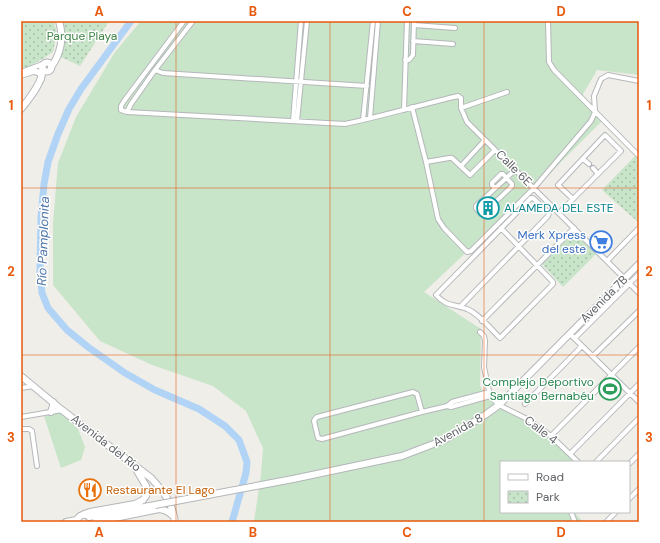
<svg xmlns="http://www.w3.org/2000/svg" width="660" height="543" viewBox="0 0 660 543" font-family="'DM Sans',sans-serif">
<defs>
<pattern id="park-dots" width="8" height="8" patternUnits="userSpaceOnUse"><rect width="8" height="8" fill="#c8e4c9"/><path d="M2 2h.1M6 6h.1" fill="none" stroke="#a6bca7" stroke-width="1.8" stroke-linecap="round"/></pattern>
</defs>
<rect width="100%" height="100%" fill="#efeee8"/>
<!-- grass -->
<path fill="#c8e4c9" d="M 141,21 L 639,21 L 639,75 L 597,70 L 582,96 L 605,118 L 538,185 L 424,292 L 481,329 L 480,386 L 487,398 L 550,436 L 575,462 L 501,462 L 501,512 L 576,512 L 575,513 L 583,522 L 254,522 L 261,474 L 263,448 L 246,411 L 213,386 L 152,365 L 100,341 L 53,285 L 53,224 L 58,163 L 76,117 L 115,52 Z
M 611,380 L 620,389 L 610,399 L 601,390 Z
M 61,413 L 78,429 L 85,447 L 81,460 L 61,468 L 44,416 Z"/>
<!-- park -->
<path fill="url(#park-dots)" d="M 21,21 L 53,21 L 57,32 L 53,52 L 31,66 L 21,70 Z
M 63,21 L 109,21 L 80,66 L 59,56 L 66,39 Z
M 636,155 L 639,159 L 639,223 L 602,190 Z
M 573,231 L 596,254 L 563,287 L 541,263 Z"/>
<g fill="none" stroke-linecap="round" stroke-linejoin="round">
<!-- river -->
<path stroke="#b1d4f6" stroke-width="7" d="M 131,21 L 81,89 L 69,109 L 58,134 L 48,162 L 44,184 L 41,217 L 40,273 L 42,293 L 48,308 L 67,330 L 88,347 L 125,373 L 155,390 L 199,409 L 225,426 L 239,440 L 247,462 L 246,473 L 232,522"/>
<!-- street casing -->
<g stroke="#b5b7bb" stroke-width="6">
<path id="street" d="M 184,21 L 124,101 L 121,106 L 121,110 L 127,112 L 345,124 C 383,116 420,105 458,96 L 461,98 L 461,108 L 467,122 L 639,293
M 548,21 L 549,62 L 554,70 L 639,156
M 414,25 L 455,28
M 413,41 L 453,44
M 405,60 L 409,60 L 413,55 L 414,21
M 155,70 L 163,73 L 367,86
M 21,72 L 43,64
M 21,76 L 36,71
M 412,107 L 426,162
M 461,108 L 507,92
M 404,110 L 407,21
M 127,112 L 131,104 L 155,70 L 193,21
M 370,118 L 378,21
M 363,120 L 373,21
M 293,121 L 301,21
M 297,121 L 307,21
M 495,150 L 470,175 L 452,158 L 449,158 L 426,162 L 438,219 L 444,228 L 467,252 L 471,251 L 534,188 L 591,121 L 595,112 L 594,96 L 601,79 L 608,75 L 639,81
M 583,159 L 589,164
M 461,166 L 485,140
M 593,168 L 598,174
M 495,188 L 492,185 L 492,183 L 501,174 L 503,174 L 512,184 L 512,186 L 483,214 L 481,214 L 476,208 L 476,206 L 515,170
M 559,213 L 621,151 L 605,135 L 558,185 L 573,199
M 607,261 L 639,228
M 460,307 L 548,216 L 549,213 L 533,198 L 531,198 L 436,295 C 448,308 453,303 467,309 C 478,313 491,329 500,338 L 553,284 L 553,282 L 501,228
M 482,321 L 574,228
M 480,332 L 484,336 L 485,341 L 484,367 L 490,396 L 499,405 L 529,420 L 551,436 L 578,462
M 570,334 L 639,402
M 575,338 L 639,274
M 593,356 L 639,311
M 21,388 L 34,386
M 525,404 L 582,346
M 447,406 L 452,402 L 489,392
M 422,412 L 417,394 L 413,392 L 317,417 L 315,419 L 314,421 L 318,438 L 322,439 L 422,412 L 447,406 L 451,407 L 490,396
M 21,417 L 62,410
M 21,429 L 29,429 L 32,431 L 37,466
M 551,436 L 639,347
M 570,454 L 639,384
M 596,462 L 639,418
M 629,464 L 639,454
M 629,499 L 639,489
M 571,512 L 575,522
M 606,522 L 616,512"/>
</g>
<!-- secondary casing -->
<g stroke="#b4b6ba" stroke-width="8">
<path id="secondary" d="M42.5 67a4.5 4.5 0 1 1 9 0a4.5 4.5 0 1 1-9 0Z
M 51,67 C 61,54 64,37 59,21
M 34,71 L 40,73 L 41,75 L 41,79
M 21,109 C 28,100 45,80 42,68
M 21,376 L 62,410 L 151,478 C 164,492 172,502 175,522
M 51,412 L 53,406 L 53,402
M 293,479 L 402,456 L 444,440 L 485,415 L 499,405 L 639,264
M 84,514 L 90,512 L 135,504 L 143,500 L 146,496 L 147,492 L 146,486 L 136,469
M 89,517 L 155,505
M 66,522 L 77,520 C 79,516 81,514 86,515
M 95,522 L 159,509 C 166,510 169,512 174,517"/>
</g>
<!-- street -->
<use href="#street" stroke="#fff" stroke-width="4"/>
<!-- secondary -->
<use href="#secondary" stroke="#fff" stroke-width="6"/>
<!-- secondary-bridge casing -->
<g stroke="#b4b6ba" stroke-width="8" stroke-linecap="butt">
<path id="secondary-bridge" d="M 155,505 L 293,479"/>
</g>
<!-- secondary-bridge -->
<use href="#secondary-bridge" stroke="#fff" stroke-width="6"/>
</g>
<!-- grid -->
<path fill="none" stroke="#e8590c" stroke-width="1" stroke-opacity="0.55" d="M 176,21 L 176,522M 330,21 L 330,522M 484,21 L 484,522M 21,188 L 639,188M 21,355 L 639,355"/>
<!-- icons -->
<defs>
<g id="building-ring" transform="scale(1.15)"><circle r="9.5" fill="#fff" stroke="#0f9aa8" stroke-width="1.5"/><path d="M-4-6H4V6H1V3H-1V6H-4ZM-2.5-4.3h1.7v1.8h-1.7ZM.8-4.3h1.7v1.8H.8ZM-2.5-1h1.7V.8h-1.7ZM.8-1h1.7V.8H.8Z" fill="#0f9aa8"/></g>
<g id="supermarket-ring" transform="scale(1.15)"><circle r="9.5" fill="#fff" stroke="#3f7fe0" stroke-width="1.5"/><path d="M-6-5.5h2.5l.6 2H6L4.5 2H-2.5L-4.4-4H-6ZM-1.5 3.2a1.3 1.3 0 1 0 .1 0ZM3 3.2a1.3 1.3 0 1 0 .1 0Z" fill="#3f7fe0"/></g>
<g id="stadium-ring" transform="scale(1.15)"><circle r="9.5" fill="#fff" stroke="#2e9e5b" stroke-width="1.5"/><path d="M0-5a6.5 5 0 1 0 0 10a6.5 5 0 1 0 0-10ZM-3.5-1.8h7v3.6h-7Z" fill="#2e9e5b"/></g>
<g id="restaurant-ring" transform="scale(1.15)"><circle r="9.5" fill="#fff" stroke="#e8710a" stroke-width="1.5"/><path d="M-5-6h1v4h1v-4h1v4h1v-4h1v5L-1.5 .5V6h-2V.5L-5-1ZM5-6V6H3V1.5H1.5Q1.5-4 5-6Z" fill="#e8710a"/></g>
</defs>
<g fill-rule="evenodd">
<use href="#building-ring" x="488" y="208"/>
<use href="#supermarket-ring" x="601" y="242"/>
<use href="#stadium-ring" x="610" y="389"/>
<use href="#restaurant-ring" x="90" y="490"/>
</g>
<g text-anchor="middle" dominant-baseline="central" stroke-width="3" stroke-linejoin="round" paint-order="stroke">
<!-- park labels -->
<g font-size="12" fill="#408447" stroke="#fff">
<text x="82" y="36">Parque Playa</text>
</g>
<!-- street labels -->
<g font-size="12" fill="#5f6266" stroke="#fff">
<text transform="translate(514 168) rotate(45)">Calle 6E</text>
<text transform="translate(604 299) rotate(-45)">Avenida 7B</text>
<text transform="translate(458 430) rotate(-29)">Avenida 8</text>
<text transform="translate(541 430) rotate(37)">Calle 4</text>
<text transform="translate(106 443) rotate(38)">Avenida del Río</text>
</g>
<!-- culture labels -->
<g font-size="12" fill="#0d838f" stroke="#fff" text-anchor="start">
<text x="504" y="208">ALAMEDA DEL ESTE</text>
</g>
<!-- shop labels -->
<g font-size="12" fill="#366cbe" stroke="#fff" text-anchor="end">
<text x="586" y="235">Merk Xpress<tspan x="586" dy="14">del este</tspan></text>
</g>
<!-- leisure labels -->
<g font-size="12" fill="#27864d" stroke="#fff" text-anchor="end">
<text x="594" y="382">Complejo Deportivo<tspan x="594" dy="14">Santiago Bernabéu</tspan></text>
</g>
<!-- food labels -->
<g font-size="12" fill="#c56008" stroke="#fff" text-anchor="start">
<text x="106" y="490">Restaurante El Lago</text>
</g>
<!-- water labels -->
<g font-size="13" font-style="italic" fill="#4e75a7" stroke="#fff">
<text transform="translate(43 241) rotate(-88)">Río Pamplonita</text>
</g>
</g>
<!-- border -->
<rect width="660" height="543" fill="none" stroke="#ffffff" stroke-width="44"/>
<!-- legend -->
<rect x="500" y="461" width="130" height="52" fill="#ffffff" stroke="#bfc0c2"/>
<rect x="508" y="474" width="20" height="6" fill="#ffffff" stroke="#bfc0c2"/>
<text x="536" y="481" font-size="12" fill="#5f6266">Road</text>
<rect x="508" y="491" width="20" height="12" fill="url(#park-dots)" stroke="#bfc0c2"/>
<text x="536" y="501" font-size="12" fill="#5f6266">Park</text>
<rect x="22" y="22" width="616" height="499" fill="none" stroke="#e8590c" stroke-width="1.5"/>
<g font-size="13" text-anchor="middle" font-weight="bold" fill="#e8590c">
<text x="99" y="16">A</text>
<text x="253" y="16">B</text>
<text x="407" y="16">C</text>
<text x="561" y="16">D</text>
<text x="11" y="110">1</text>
<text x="649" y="110">1</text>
<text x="11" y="276">2</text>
<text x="649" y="276">2</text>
<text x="11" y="442">3</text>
<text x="649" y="442">3</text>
<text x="99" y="537">A</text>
<text x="253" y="537">B</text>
<text x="407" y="537">C</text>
<text x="561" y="537">D</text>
</g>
</svg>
